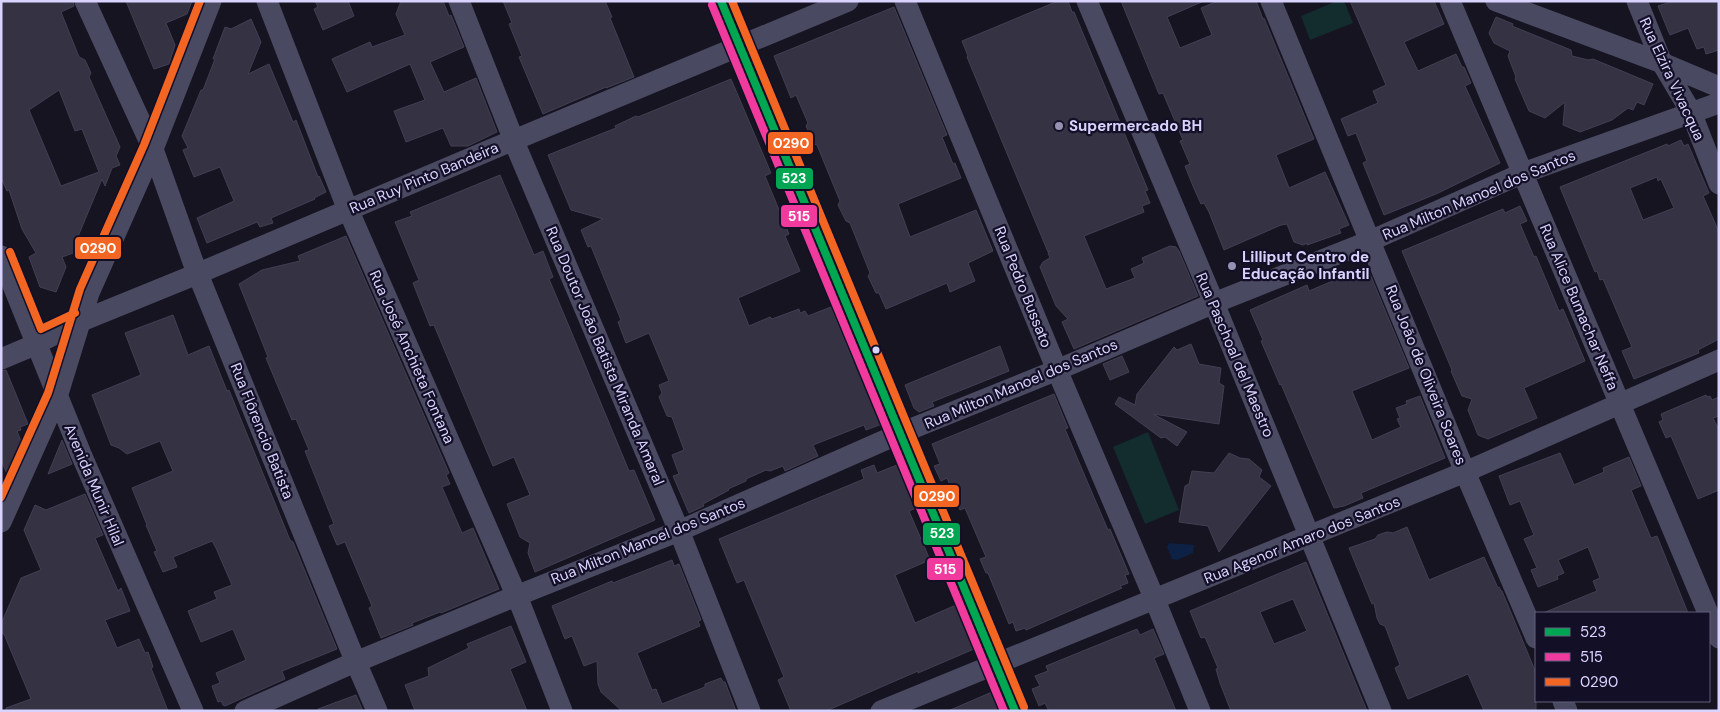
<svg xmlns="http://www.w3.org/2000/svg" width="1720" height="712" viewBox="0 0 1720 712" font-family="'DM Sans',sans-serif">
<rect width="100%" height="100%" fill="#161421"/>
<!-- green -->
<path fill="#132c2d" d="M 1337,1 L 1344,1 L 1353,23 L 1310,40 L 1301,16 Z
M 1148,432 L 1179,510 L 1145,524 L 1113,447 Z"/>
<!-- water -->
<path fill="#0d2144" d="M 1169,543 L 1194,545 L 1193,553 L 1177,560 L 1172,559 L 1167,547 Z"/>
<!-- building -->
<path fill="#343243" stroke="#433f54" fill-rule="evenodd" d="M 1,1 L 73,1 L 74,6 L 61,12 L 79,57 L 85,60 L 91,73 L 89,77 L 120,147 L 116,156 L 120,165 L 112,168 L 105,186 L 102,179 L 74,246 L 76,252 L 62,257 L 66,267 L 56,292 L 40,287 L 29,257 L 36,253 L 22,229 L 9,190 L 7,191 L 1,178 ZM 59,90 L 75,131 L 82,129 L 99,172 L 61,186 L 29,110 Z
M 126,1 L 192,1 L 187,14 L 166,23 L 175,45 L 169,64 L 154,69 Z
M 315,1 L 348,1 L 354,16 L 323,30 L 314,9 L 318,7 Z
M 401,1 L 443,1 L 449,16 L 451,15 L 464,47 L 430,62 L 444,92 L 476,78 L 497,132 L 468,146 L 451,146 L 443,128 L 406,142 L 394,111 L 425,100 L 410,64 L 347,92 L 332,59 L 370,42 L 372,47 L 405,35 L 396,14 Z
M 503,1 L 605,1 L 612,17 L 610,18 L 634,77 L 606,88 L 606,87 L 543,114 L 519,57 L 522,56 L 509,24 L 512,23 Z
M 1058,1 L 1068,1 L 1072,12 L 1074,12 L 1148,190 L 1145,191 L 1150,203 L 1142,206 L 1144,212 L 1084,236 L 1106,289 L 1135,278 L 1131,269 L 1144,263 L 1142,258 L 1170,246 L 1176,247 L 1179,251 L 1198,296 L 1074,349 L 1062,322 L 1068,319 L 1056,306 L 1040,267 L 1043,262 L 1050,258 L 1048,253 L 1050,251 L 1048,252 L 967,57 L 968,56 L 962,41 Z
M 1121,1 L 1204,1 L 1167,17 L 1180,48 L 1212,35 L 1201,8 L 1218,1 L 1256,1 L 1263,19 L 1264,18 L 1314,139 L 1276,155 L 1289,188 L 1325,172 L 1349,225 L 1339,229 L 1341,233 L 1307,245 L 1307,243 L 1303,245 L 1294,242 L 1287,224 L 1281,225 L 1224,250 L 1209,212 L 1204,203 L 1201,204 L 1193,186 L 1185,166 L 1190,164 L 1180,141 L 1183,140 L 1163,93 L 1159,94 Z
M 1350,1 L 1434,1 L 1444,24 L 1404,42 L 1418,71 L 1456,54 L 1462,67 L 1464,67 L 1471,83 L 1465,86 L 1500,163 L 1436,194 L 1384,215 L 1363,163 L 1367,161 L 1356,133 L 1348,136 L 1341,119 L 1378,103 L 1373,91 L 1386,85 Z
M 1674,1 L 1719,1 L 1719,50 L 1706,54 L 1704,47 L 1697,49 L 1688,28 L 1670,35 L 1658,6 Z
M 894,7 L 947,135 L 942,137 L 953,164 L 955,163 L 961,178 L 898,204 L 910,237 L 976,210 L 993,251 L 968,263 L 975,281 L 950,292 L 947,283 L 886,309 L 879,293 L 876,293 L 868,276 L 870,273 L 850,223 L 846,221 L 838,205 L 840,201 L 817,145 L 814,144 L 806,126 L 808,123 L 796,95 L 791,98 L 774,56 Z
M 1496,17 L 1513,24 L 1512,26 L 1571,50 L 1572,56 L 1588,60 L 1593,59 L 1653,84 L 1644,105 L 1637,102 L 1633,110 L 1628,108 L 1612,120 L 1580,132 L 1563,125 L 1565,102 L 1545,118 L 1529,111 L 1515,79 L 1516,77 L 1508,56 L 1510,51 L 1494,43 L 1489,33 Z
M 251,19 L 261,42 L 248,74 L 269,64 L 293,122 L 296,120 L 318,177 L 319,176 L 326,192 L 314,198 L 315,199 L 271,218 L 273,223 L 260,227 L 257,222 L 207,243 L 197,218 L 234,201 L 220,167 L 194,177 L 183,150 L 188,148 L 182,136 L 201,90 L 203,90 L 215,59 L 213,59 L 225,27 L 231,29 Z
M 731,79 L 771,173 L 765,176 L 789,234 L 785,236 L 800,271 L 738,298 L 749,326 L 770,317 L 772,319 L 799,309 L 800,313 L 805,311 L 808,316 L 831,307 L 853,361 L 855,360 L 882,424 L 866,430 L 864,425 L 813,445 L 818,456 L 785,471 L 783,466 L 770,471 L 766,470 L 746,479 L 746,481 L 728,489 L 729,490 L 703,504 L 704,506 L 689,513 L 673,476 L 679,474 L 672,455 L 684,450 L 672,417 L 667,416 L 659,397 L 662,393 L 659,385 L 669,381 L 649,333 L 626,343 L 618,322 L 621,320 L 591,246 L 588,247 L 581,230 L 603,219 L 571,210 L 548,155 L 616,128 L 615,126 L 636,116 L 638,117 Z
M 1681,140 L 1684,146 L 1688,144 L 1709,193 L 1703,196 L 1719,232 L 1719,339 L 1698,350 L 1699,353 L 1634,379 L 1622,351 L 1632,347 L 1603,279 L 1600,280 L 1597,271 L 1595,272 L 1560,187 L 1667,144 L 1668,146 ZM 1657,177 L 1658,181 L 1661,179 L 1674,208 L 1643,220 L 1630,188 Z
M 500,175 L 534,255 L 543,251 L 553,277 L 549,279 L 568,324 L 629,471 L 634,470 L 655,520 L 535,572 L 528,553 L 530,543 L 520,537 L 507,504 L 530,495 L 514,457 L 493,466 L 434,325 L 430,326 L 413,283 L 419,280 L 395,222 L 412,216 L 410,212 Z
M 1520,206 L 1527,221 L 1520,224 L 1534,257 L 1536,256 L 1559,311 L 1563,309 L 1585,361 L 1524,388 L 1537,418 L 1488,439 L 1478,435 L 1468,410 L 1472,399 L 1462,396 L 1451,371 L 1452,370 L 1402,251 L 1503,209 L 1505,213 Z
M 346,236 L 449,473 L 446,475 L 450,484 L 442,487 L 462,533 L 473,528 L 499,589 L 441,613 L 440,612 L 412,623 L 413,625 L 381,638 L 369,608 L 372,606 L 345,542 L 337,545 L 329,526 L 334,524 L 305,451 L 309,450 L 296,419 L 292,420 L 266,358 L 268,357 L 239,284 L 262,270 L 300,261 L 298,256 Z
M 1368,269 L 1409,368 L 1352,391 L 1372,440 L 1401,427 L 1397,419 L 1400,418 L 1396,408 L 1407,404 L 1406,401 L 1420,396 L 1445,458 L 1361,493 L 1363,498 L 1344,506 L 1334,508 L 1281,384 L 1280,385 L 1261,341 L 1263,340 L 1250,310 L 1307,285 L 1309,291 L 1354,272 L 1355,274 Z
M 173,315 L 188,355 L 209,346 L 227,391 L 229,390 L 290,540 L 293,542 L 337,649 L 282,671 L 285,679 L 225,706 L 223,705 L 221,701 L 218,702 L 212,686 L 220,683 L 216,673 L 246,660 L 233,629 L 201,642 L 188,611 L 217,599 L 214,592 L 232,585 L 216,548 L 212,541 L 173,557 L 177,567 L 163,572 L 154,552 L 157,551 L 146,525 L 147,525 L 132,488 L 173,471 L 160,441 L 127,454 L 119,448 L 111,445 L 92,395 L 141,375 L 125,333 Z
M 1191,344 L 1199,364 L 1221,368 L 1219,383 L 1224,386 L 1219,424 L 1153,414 L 1187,432 L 1177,446 L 1165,437 L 1161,438 L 1115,404 L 1119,397 L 1135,405 L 1137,394 L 1174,347 L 1177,350 Z
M 1000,346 L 1009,371 L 932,402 L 934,406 L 919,412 L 914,408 L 905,385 Z
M 1122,356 L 1129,372 L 1110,380 L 1103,364 Z
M 6,370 L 28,424 L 20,427 L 21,430 L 17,431 L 22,444 L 8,476 L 1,460 L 1,371 Z
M 1054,394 L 1068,428 L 1065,429 L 1078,460 L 1108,530 L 1110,529 L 1129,574 L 1125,575 L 1128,583 L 1120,586 L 1122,588 L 1026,630 L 1025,628 L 1016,631 L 1013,622 L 1009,624 L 988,573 L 986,573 L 980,559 L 986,557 L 965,508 L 960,510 L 947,478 L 941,481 L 934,466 L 940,464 L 932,444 Z
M 1706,395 L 1707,397 L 1710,396 L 1712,400 L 1719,397 L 1719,416 L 1713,418 L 1719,430 L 1719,490 L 1698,499 L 1671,436 L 1666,438 L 1659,422 L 1663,420 L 1661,414 Z
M 62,440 L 72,464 L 48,474 Z
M 1229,453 L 1240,458 L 1249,459 L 1262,470 L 1259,477 L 1271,486 L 1219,552 L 1208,526 L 1179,522 L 1185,486 L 1189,484 L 1192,471 L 1214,473 Z
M 1560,453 L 1574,485 L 1604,472 L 1603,468 L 1629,457 L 1641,486 L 1631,490 L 1651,538 L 1657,536 L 1688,613 L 1543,613 L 1597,591 L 1593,581 L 1600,578 L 1588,547 L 1558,560 L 1564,573 L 1557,576 L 1558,579 L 1538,587 L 1531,570 L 1537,568 L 1524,539 L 1534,535 L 1520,501 L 1510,505 L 1499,476 Z
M 874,465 L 877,473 L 897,465 L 916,508 L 909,511 L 930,560 L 895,575 L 915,623 L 956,605 L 974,649 L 918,673 L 918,671 L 826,711 L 791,711 L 778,680 L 784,677 L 744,580 L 737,583 L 719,539 L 864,479 L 861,470 Z
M 85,494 L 103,535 L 95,538 L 118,591 L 121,588 L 130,611 L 105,620 L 117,648 L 139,639 L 145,653 L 148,652 L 153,667 L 151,668 L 168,711 L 6,711 L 6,708 L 31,699 L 4,634 L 1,633 L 1,624 L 21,578 L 41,570 L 24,530 L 35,505 L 46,510 Z
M 1407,527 L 1429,580 L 1484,557 L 1498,588 L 1499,587 L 1501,591 L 1502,591 L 1536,673 L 1536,711 L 1484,711 L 1468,674 L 1408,699 L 1395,668 L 1400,665 L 1385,626 L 1380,624 L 1377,618 L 1374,603 L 1372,604 L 1349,548 L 1375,539 L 1378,535 L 1387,532 L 1393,533 Z
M 672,560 L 674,566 L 679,564 L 701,620 L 698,621 L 700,626 L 637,653 L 652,690 L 656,689 L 662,704 L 705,687 L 705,684 L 721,678 L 723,682 L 725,682 L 736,711 L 622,711 L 601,692 L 598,684 L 597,661 L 584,666 L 572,636 L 565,639 L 552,606 L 612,581 L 613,583 Z
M 1306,562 L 1367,711 L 1231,711 L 1220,683 L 1216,669 L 1218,668 L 1205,637 L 1201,638 L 1190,611 ZM 1293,599 L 1307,631 L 1274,644 L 1260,612 Z
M 511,626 L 526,662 L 510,669 L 527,711 L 415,711 L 405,685 L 429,676 L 428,668 L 469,648 L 467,644 Z
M 1137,629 L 1140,635 L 1153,629 L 1164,654 L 1154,658 L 1176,711 L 1049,711 L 1045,703 L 1039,706 L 1032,689 L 1040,686 L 1035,676 L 1048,671 L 1046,666 Z
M 992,692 L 1000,711 L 948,711 Z
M 356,695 L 363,711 L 318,711 L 318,709 Z"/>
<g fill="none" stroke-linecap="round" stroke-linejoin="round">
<!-- minor -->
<path stroke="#4a4962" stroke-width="21" d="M 85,1 L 153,149 L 193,262 L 352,653 L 377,711
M 267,1 L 344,200 L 521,606 L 562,711
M 459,1 L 518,151 L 682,538 L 750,711
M 721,1 L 1015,711
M 905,1 L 1057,370 L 1155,600 L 1200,711
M 1087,1 L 1214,303 L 1381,711
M 1271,1 L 1465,472 L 1536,638
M 1450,1 L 1708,613
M 1496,1 L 1662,63 L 1719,87
M 1637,1 L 1662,63 L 1691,112 L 1719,184
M 1,256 L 81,454 L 193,711
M 1,359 L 32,346 L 79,322 L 192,276 L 490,150 L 848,1
M 1,522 L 57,397 L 89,293 L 153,149 L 211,1
M 1709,614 L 1719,638
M 1563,701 L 1567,711
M 245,711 L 346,666 L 511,598 L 679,531 L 901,433 L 1057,370 L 1214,303 L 1370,241 L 1523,173 L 1719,103
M 881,711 L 1465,472 L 1719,360"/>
<!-- bus-1 casing -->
<g stroke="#130f26" stroke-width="11">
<path id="bus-1" d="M 721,1 L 1015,711"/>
</g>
<!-- bus-2 casing -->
<g stroke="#130f26" stroke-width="11">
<path id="bus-2" d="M 712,5 L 1004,711"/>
</g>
<!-- bus-3 casing -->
<g stroke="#130f26" stroke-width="11">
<path id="bus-3" d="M 732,1 L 1024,707
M 10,252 L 41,329 L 75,313
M 1,497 L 48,393 L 80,289 L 144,145 L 200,1"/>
</g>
<!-- bus-1 -->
<use href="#bus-1" stroke="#00a651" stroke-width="8"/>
<!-- bus-2 -->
<use href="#bus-2" stroke="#f13a9d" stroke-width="8"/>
<!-- bus-3 -->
<use href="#bus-3" stroke="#f26522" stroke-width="8"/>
</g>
<!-- markers -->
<g fill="#9591b1" stroke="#130f26" stroke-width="2">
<circle cx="1059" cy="126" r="5"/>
<circle cx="1232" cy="266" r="5"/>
</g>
<circle fill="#d9d4ff" stroke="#130f26" stroke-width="2" cx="876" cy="350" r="4.5"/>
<g text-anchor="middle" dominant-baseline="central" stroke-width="4.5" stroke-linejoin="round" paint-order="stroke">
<!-- street labels -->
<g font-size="15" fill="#d9d4ff" stroke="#130f26">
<text transform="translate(1672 79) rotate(65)">Rua Elzira Vivacqua</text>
<text transform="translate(424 178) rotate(-23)">Rua Ruy Pinto Bandeira</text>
<text transform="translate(1479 195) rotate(-23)">Rua Milton Manoel dos Santos</text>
<text transform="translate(1023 287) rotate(68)">Rua Pedro Bussato</text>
<text transform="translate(1579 307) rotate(67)">Rua Alice Bumachar Neffa</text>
<text transform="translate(1235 355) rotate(67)">Rua Paschoal del Maestro</text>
<text transform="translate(605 356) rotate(67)">Rua Doutor João Batista Miranda Amaral</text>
<text transform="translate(412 357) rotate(66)">Rua José Anchieta Fontana</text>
<text transform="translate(1426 375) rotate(68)">Rua João de Oliveira Soares</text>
<text transform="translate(1021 384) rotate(-23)">Rua Milton Manoel dos Santos</text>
<text transform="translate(262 431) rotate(68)">Rua Flôrencio Batista</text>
<text transform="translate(94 485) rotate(67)">Avenida Munir Hilal</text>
<text transform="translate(1302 540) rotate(-22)">Rua Agenor Amaro dos Santos</text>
<text transform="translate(648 541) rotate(-22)">Rua Milton Manoel dos Santos</text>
</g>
<!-- poi labels -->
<g font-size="15" font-weight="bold" fill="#d9d4ff" stroke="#130f26" text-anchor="start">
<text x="1069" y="126">Supermercado BH</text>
<text x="1242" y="257">Lilliput Centro de<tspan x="1242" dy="17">Educação Infantil</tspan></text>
</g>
</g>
<g stroke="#130f26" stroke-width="2">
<rect x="767" y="131" width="47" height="24" rx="5" fill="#f26522"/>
<rect x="775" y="167" width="39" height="23" rx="5" fill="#00a651"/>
<rect x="780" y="204" width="38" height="24" rx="5" fill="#f13a9d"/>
<rect x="74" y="236" width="48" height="24" rx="5" fill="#f26522"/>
<rect x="913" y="484" width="47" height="24" rx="5" fill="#f26522"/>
<rect x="922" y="522" width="39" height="24" rx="5" fill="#00a651"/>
<rect x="926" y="557" width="38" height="24" rx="5" fill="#f13a9d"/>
</g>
<g font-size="14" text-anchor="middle" font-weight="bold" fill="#fff">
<text x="791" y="148">0290</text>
<text x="794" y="183">523</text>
<text x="799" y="221">515</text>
<text x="98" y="253">0290</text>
<text x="937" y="501">0290</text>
<text x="942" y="538">523</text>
<text x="945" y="574">515</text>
</g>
<!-- border -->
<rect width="1720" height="712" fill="none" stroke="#d9d4ff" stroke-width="5"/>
<!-- legend -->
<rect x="1535" y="612" width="175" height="90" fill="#130f26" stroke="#625e7d"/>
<rect x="1545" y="628" width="25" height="8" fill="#00a651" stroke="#625e7d"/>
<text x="1580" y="637" font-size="15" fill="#d9d4ff">523</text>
<rect x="1545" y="653" width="25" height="8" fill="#f13a9d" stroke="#625e7d"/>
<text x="1580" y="662" font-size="15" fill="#d9d4ff">515</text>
<rect x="1545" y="678" width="25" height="8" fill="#f26522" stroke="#625e7d"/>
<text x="1580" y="687" font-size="15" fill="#d9d4ff">0290</text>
</svg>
